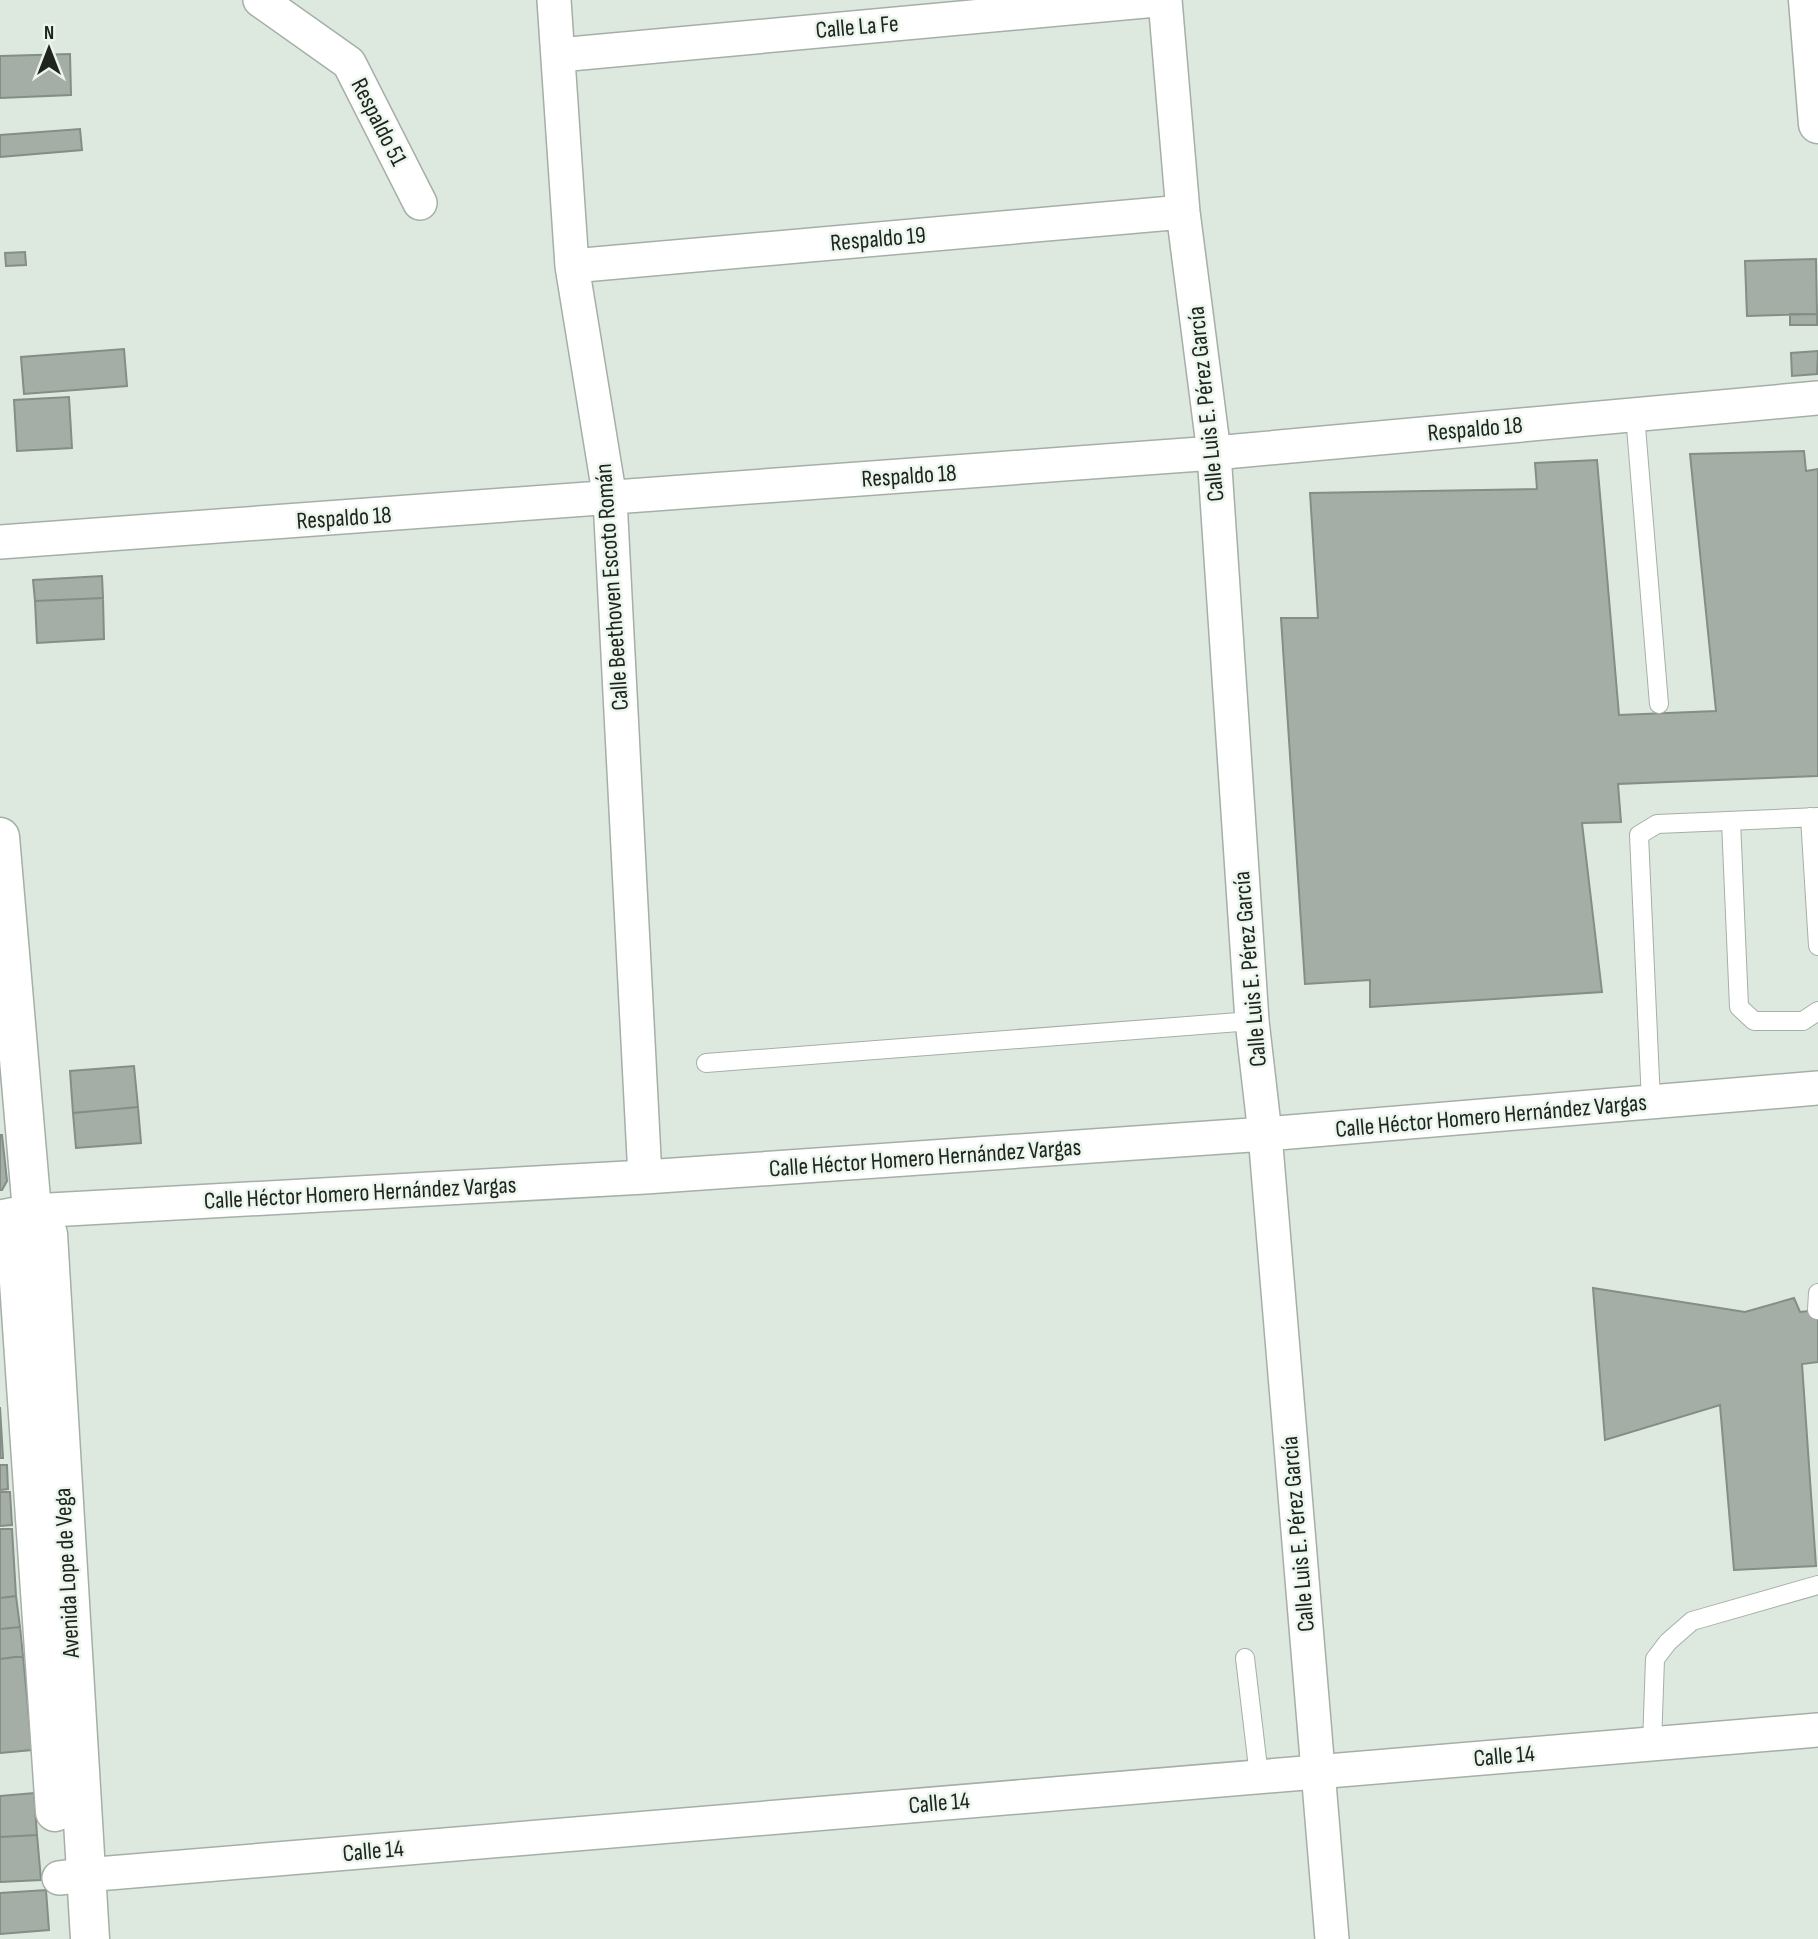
<svg xmlns="http://www.w3.org/2000/svg" width="1818" height="1939" viewBox="0 0 1818 1939" font-family="'Sofia Sans Condensed',sans-serif">
<rect width="100%" height="100%" fill="#dde8df"/>
<!-- building -->
<path fill="#a4aea6" stroke="#848d86" stroke-width="2" d="M 70,54 L 71,95 L 0,98 L 0,56 Z
M 80,129 L 82,150 L 0,157 L 0,135 Z
M 25,252 L 26,265 L 6,266 L 5,253 Z
M 1816,259 L 1817,314 L 1747,316 L 1745,261 Z
M 1790,314 L 1817,314 L 1817,325 L 1790,325 Z
M 124,349 L 127,386 L 24,394 L 21,357 Z
M 1818,351 L 1817,374 L 1792,376 L 1791,353 Z
M 69,397 L 72,448 L 17,451 L 14,400 Z
M 1804,451 L 1806,471 L 1818,469 L 1818,776 L 1618,784 L 1621,822 L 1582,823 L 1602,992 L 1370,1007 L 1370,980 L 1305,984 L 1281,618 L 1318,618 L 1310,493 L 1537,489 L 1535,463 L 1597,460 L 1619,715 L 1716,711 L 1690,454 Z
M 102,576 L 103,598 L 35,601 L 33,580 Z
M 103,598 L 104,639 L 37,643 L 35,601 Z
M 134,1066 L 138,1107 L 73,1113 L 70,1071 Z
M 138,1107 L 141,1143 L 76,1148 L 73,1113 Z
M 0,1135 L 2,1135 L 7,1181 L 2,1190 L 0,1190 Z
M 1593,1288 L 1745,1312 L 1794,1298 L 1800,1312 L 1818,1310 L 1818,1362 L 1802,1364 L 1816,1566 L 1734,1570 L 1720,1405 L 1605,1440 Z
M 0,1407 L 3,1458 L 0,1458 Z
M 0,1465 L 7,1465 L 8,1489 L 0,1490 Z
M 0,1492 L 10,1492 L 12,1525 L 0,1526 Z
M 0,1529 L 12,1529 L 16,1596 L 0,1598 Z
M 16,1596 L 20,1627 L 0,1629 L 0,1598 Z
M 20,1627 L 23,1656 L 0,1659 L 0,1629 Z
M 23,1656 L 32,1750 L 0,1753 L 0,1659 Z
M 34,1793 L 37,1835 L 0,1837 L 0,1796 Z
M 37,1835 L 41,1880 L 0,1882 L 0,1837 Z
M 46,1890 L 49,1930 L 0,1934 L 0,1893 Z"/>
<g fill="none" stroke-linecap="round" stroke-linejoin="round">
<!-- lane casing -->
<g stroke="#a5afa7" stroke-width="20">
<path id="lane" d="M 1635,415 L 1659,704
M 1810,817 L 1818,946
M 1731,821 L 1739,1007 L 1754,1021 L 1803,1021 L 1818,1011
M 706,1063 L 1252,1021
M 1651,1102 L 1639,835 L 1657,824 L 1818,817
M 1817,1310 L 1818,1293
M 1245,1658 L 1259,1776
M 1652,1744 L 1655,1659 L 1668,1642 L 1692,1621 L 1818,1585"/>
</g>
<!-- street casing -->
<g stroke="#a5afa7" stroke-width="36">
<path id="street" d="M 260,0 L 349,63 L 420,203
M 554,0 L 572,266 L 610,499 L 645,1177
M 1165,0 L 1183,212 L 1214,453 L 1252,1021 L 1265,1134 L 1332,1939
M 559,55 L 1156,0
M 572,266 L 1183,212
M 0,542 L 1214,453 L 1818,398
M 0,1217 L 32,1211 L 645,1177 L 1265,1134 L 1818,1088
M 59,1878 L 85,1875 L 1818,1730"/>
</g>
<!-- secondary casing -->
<g stroke="#a5afa7" stroke-width="41">
<path id="secondary" d="M 1808,0 L 1818,124
M 0,837 L 32,1211 L 48,1234 L 90,1939
M 32,1211 L 16,1238 L 55,1812"/>
</g>
<!-- lane -->
<use href="#lane" stroke="#fff" stroke-width="18"/>
<!-- street -->
<use href="#street" stroke="#fff" stroke-width="33"/>
<!-- secondary -->
<use href="#secondary" stroke="#fff" stroke-width="38"/>
</g>
<g text-anchor="middle" dominant-baseline="central" stroke-width="5" stroke-linejoin="round" paint-order="stroke">
<!-- street labels -->
<g font-size="24" fill="#202421" stroke="#eaf5ec">
<text transform="translate(857 27) rotate(-5)">Calle La Fe</text>
<text transform="translate(379 122) rotate(63)">Respaldo 51</text>
<text transform="translate(878 239) rotate(-5)">Respaldo 19</text>
<text transform="translate(1206 404) rotate(-96)">Calle Luis E. Pérez García</text>
<text transform="translate(1475 429) rotate(-5)">Respaldo 18</text>
<text transform="translate(909 476) rotate(-4)">Respaldo 18</text>
<text transform="translate(344 518) rotate(-4)">Respaldo 18</text>
<text transform="translate(612 587) rotate(-94)">Calle Beethoven Escoto Román</text>
<text transform="translate(1250 969) rotate(-95)">Calle Luis E. Pérez García</text>
<text transform="translate(1491 1116) rotate(-5)">Calle Héctor Homero Hernández Vargas</text>
<text transform="translate(925 1158) rotate(-4)">Calle Héctor Homero Hernández Vargas</text>
<text transform="translate(360 1193) rotate(-3)">Calle Héctor Homero Hernández Vargas</text>
<text transform="translate(1298 1534) rotate(-95)">Calle Luis E. Pérez García</text>
<text transform="translate(67 1573) rotate(-93)">Avenida Lope de Vega</text>
<text transform="translate(1504 1756) rotate(-5)">Calle 14</text>
<text transform="translate(939 1803) rotate(-5)">Calle 14</text>
<text transform="translate(373 1851) rotate(-5)">Calle 14</text>
</g>
</g>
<!-- north arrow -->
<g transform="translate(49 49)" stroke="#eaf5ec" stroke-width="5" paint-order="stroke">
<path d="M0-5L12 26L0 18L-12 26Z" fill="#202421"/>
<text y="-10" font-size="19" font-weight="bold" text-anchor="middle" fill="#202421">N</text>
</g>
</svg>
